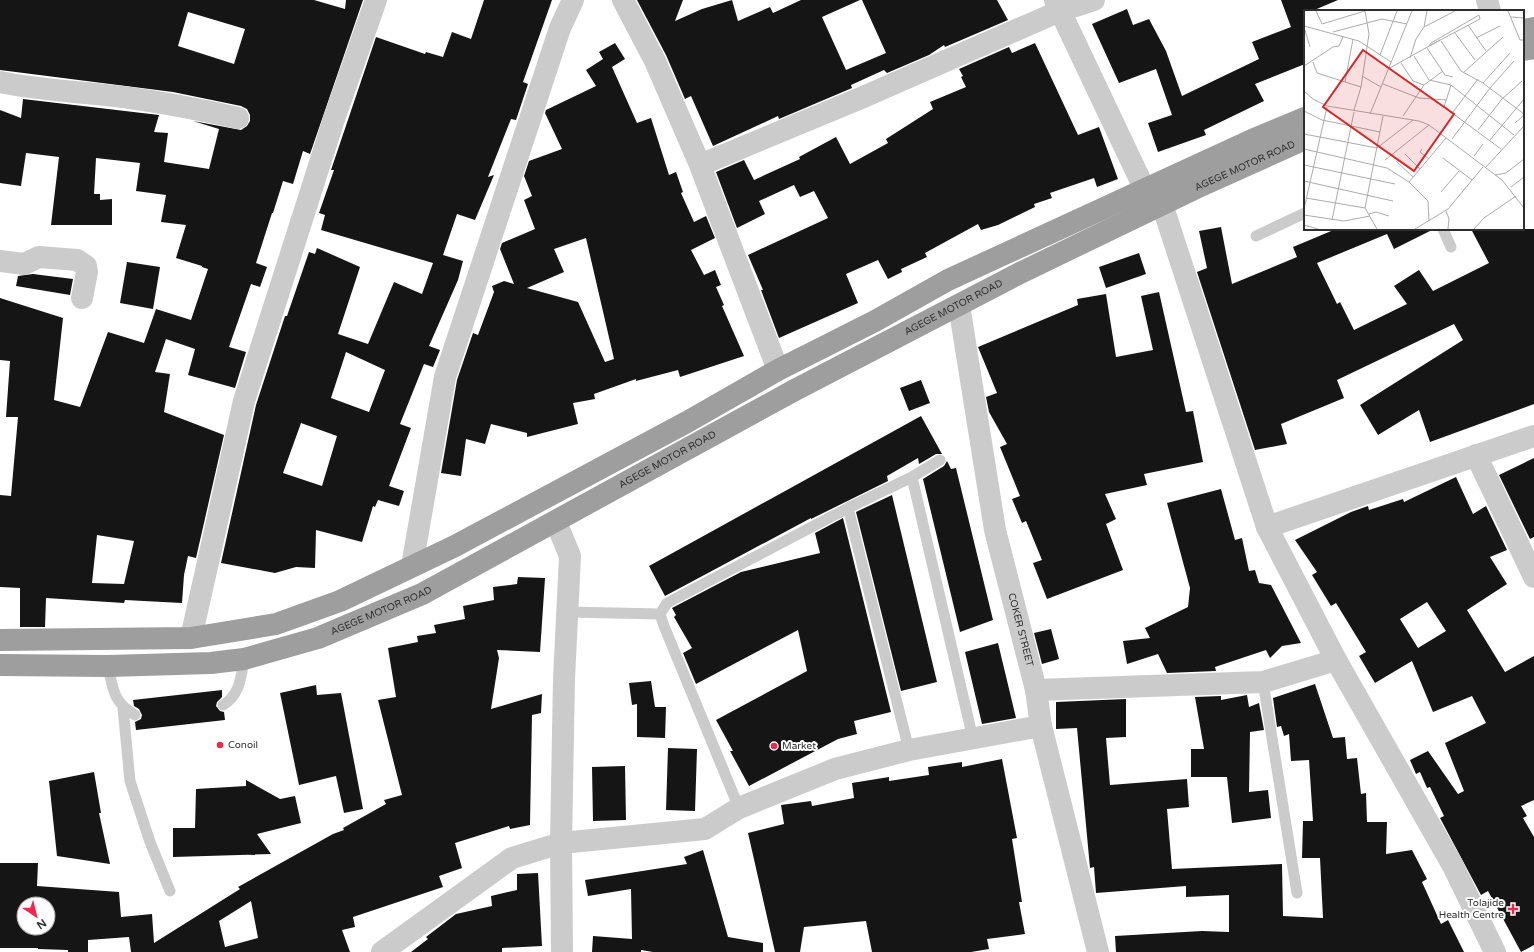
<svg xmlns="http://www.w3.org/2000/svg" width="1534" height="952" viewBox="0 0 1534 952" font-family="'Varela Round',sans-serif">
<rect width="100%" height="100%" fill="#fff"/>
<!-- building -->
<path fill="#151515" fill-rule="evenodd" d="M 0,0 L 314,0 L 345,9 L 346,0 L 363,0 L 310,154 L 303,151 L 293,184 L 283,181 L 273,213 L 272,213 L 256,263 L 267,267 L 260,287 L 251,284 L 229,347 L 246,352 L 235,388 L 188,375 L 195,349 L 166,339 L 155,372 L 170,374 L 164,412 L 224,435 L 196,558 L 188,556 L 184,575 L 182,603 L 125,600 L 124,603 L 46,598 L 45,627 L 20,627 L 20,588 L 0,587 L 0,495 L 11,496 L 18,417 L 6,417 L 10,361 L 0,360 L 0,298 L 63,318 L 54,400 L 80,407 L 108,332 L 144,343 L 156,309 L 191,320 L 208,269 L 202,267 L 202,266 L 176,258 L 186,225 L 161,222 L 166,195 L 136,191 L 140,163 L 96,158 L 94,194 L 100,194 L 100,200 L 112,199 L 112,225 L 51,225 L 59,157 L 26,153 L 21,186 L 0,183 L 0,110 L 21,118 L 23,99 L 159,115 L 154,132 L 168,133 L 164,162 L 209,169 L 219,129 L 193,121 L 241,130 L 247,126 L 250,121 L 250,115 L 247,109 L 241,106 L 173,92 L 0,70 ZM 188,12 L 245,29 L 234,64 L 178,46 ZM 97,535 L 134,541 L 124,584 L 92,583 Z
M 484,0 L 552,0 L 523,82 L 528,84 L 516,120 L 511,119 L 488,177 L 494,175 L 475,220 L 457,214 L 443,255 L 463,261 L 458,280 L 429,346 L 440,350 L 433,367 L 424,364 L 400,424 L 411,428 L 389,486 L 404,491 L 399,506 L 378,500 L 375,507 L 373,506 L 362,542 L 316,530 L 315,568 L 296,567 L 275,573 L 221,563 L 256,405 L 285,316 L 287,316 L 309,252 L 315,254 L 317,248 L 360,267 L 338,334 L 368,344 L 394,282 L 422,294 L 433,263 L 321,230 L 325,215 L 319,213 L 334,170 L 331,170 L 376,37 L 425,54 L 426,52 L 443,57 L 452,32 L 471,39 ZM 346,352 L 385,370 L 369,412 L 331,398 ZM 301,423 L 337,436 L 322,486 L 283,473 Z
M 637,0 L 683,0 L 675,21 L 702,9 L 732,0 L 738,21 L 770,7 L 773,13 L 801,0 L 860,0 L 822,17 L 846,70 L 886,53 L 862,0 L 997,0 L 1008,20 L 945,47 L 944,45 L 929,55 L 887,73 L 884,70 L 851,85 L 852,88 L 779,119 L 778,116 L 713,146 L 691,96 L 685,99 L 666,55 Z
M 1281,0 L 1338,0 L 1312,11 L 1305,11 L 1305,64 L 1255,84 L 1264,101 L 1204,130 L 1206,135 L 1158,152 L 1148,123 L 1172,115 L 1156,69 L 1119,83 L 1092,24 L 1127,9 L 1133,25 L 1149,19 L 1166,51 L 1182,96 L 1259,59 L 1252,42 L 1291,27 Z
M 615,43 L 625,59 L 612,67 L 637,123 L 651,118 L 669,175 L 676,172 L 683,192 L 681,193 L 694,222 L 706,216 L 715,238 L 691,250 L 704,275 L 715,270 L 721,285 L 716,287 L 724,305 L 722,306 L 744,356 L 680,377 L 678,370 L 636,381 L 636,379 L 594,394 L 595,399 L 573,403 L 578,424 L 527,437 L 527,433 L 491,424 L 485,444 L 466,439 L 461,476 L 441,473 L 457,380 L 473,333 L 478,335 L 494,292 L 492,286 L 504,281 L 514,284 L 500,249 L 502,243 L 535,229 L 524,200 L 532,196 L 524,176 L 529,161 L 562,149 L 545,113 L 546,110 L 596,86 L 586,70 L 603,59 L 599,52 ZM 586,238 L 614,359 L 605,362 L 578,302 L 527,288 L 564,272 L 554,249 Z
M 1035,43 L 1078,135 L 1099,127 L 1118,179 L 1097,187 L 1094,178 L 1050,193 L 1052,198 L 1034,204 L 1035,207 L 998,225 L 981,230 L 978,224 L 925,253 L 927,257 L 901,269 L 902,272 L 888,279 L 878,260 L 846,274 L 858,303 L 779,338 L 761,290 L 763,290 L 748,255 L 828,218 L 814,191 L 800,197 L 794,185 L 759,201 L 765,214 L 737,228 L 716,172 L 744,160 L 754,180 L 800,159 L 799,157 L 836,137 L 850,164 L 888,143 L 886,139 L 933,109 L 930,102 L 966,87 L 961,77 L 963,76 L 959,69 L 1009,47 L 1012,53 Z
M 1221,227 L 1232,284 L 1297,257 L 1293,247 L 1336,229 L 1434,229 L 1394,249 L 1387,234 L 1317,263 L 1337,304 L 1340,302 L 1354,330 L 1407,304 L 1394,286 L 1419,270 L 1433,291 L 1489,263 L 1471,229 L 1534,229 L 1534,404 L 1430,442 L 1419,410 L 1378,435 L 1360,405 L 1463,340 L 1454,324 L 1337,380 L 1344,398 L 1281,424 L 1287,444 L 1255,450 L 1197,272 L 1207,268 L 1199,231 Z
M 1139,253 L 1146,274 L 1106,288 L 1099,267 Z
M 127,262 L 160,267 L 153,309 L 120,303 Z
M 33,274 L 73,279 L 70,295 L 16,286 L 18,276 Z
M 1159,292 L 1186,412 L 1193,411 L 1203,462 L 1144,474 L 1147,485 L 1105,494 L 1116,519 L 1106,524 L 1123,570 L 1047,599 L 1033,563 L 1042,560 L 1026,521 L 1022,523 L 1012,499 L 1020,496 L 1000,447 L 1007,444 L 989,412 L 986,397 L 997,393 L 978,347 L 1078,305 L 1077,299 L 1106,294 L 1116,357 L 1153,350 L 1141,296 Z
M 921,380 L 930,403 L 909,411 L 900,388 Z
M 921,416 L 942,454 L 936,454 L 919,464 L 918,458 L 887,476 L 888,481 L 811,519 L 811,518 L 665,596 L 649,566 Z
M 1534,458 L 1534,537 L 1530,539 L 1499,475 Z
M 947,461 L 951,469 L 956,468 L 993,620 L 960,632 L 923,479 L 944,466 Z
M 1456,477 L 1473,514 L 1486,506 L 1507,550 L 1490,557 L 1507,584 L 1467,610 L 1505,672 L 1534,656 L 1534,800 L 1521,806 L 1527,816 L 1523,818 L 1534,837 L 1534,945 L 1521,952 L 1488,891 L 1481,895 L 1440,818 L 1444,816 L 1430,787 L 1427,788 L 1420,772 L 1416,774 L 1410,760 L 1428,751 L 1458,794 L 1464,791 L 1445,743 L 1486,723 L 1472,696 L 1433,712 L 1412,661 L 1375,683 L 1359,656 L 1366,652 L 1336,603 L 1331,606 L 1312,575 L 1317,572 L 1295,540 L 1351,512 L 1368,506 L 1369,510 L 1403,499 L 1404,502 ZM 1427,602 L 1446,631 L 1418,648 L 1400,619 Z
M 1221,489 L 1235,540 L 1242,538 L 1249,571 L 1255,570 L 1259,583 L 1271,585 L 1301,643 L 1282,646 L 1270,658 L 1266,650 L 1215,667 L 1216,671 L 1167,673 L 1158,654 L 1127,664 L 1123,641 L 1150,638 L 1145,628 L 1188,607 L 1190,588 L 1167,503 Z
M 892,495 L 937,682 L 901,691 L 856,512 Z
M 843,518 L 891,712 L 854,721 L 857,734 L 838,739 L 749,786 L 730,751 L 733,751 L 716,720 L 807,671 L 798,630 L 696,684 L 683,653 L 692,648 L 674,617 L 676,615 L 672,608 L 741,572 L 820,553 L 815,533 Z
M 518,577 L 545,578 L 540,652 L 497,650 L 499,658 L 491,709 L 542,694 L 541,713 L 532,715 L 530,825 L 510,829 L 509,826 L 455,843 L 462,868 L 439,876 L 443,887 L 353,917 L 355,927 L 342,930 L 350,952 L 131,952 L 129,937 L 88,940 L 88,952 L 68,952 L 68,950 L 38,949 L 38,948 L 0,948 L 0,863 L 38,863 L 37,886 L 119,892 L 121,917 L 152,914 L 154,943 L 240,889 L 238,887 L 333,834 L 344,830 L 343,828 L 386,804 L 384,800 L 402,795 L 378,700 L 396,697 L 388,648 L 418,642 L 417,636 L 436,633 L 434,625 L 465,619 L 463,606 L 494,600 L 493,587 L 517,584 ZM 251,901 L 258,938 L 225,947 L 219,921 ZM 24,904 L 48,904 L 48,928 L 24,928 Z
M 1051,629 L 1059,659 L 1042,664 L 1034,633 Z
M 998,643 L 1016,718 L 982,724 L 965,652 Z
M 651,681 L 655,707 L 666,707 L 665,738 L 637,737 L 637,704 L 632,705 L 629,683 Z
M 1315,684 L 1333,738 L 1345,737 L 1347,759 L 1357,758 L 1361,794 L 1366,793 L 1367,822 L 1387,822 L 1386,854 L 1412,850 L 1427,879 L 1422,882 L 1441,924 L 1448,920 L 1464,952 L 1116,952 L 1115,936 L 1202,931 L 1229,932 L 1229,895 L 1186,897 L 1186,886 L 1096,893 L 1094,867 L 1090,868 L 1077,728 L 1056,729 L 1056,702 L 1126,699 L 1126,737 L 1106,738 L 1110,785 L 1187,779 L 1189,807 L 1167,809 L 1172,869 L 1282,864 L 1283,916 L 1323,918 L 1320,858 L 1302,858 L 1303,821 L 1313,821 L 1309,760 L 1291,761 L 1289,734 L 1284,736 L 1281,726 L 1277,727 L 1273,698 Z
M 316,685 L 317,695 L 341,693 L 363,809 L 344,813 L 336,776 L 299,785 L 280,693 Z
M 222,690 L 222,697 L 217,702 L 216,706 L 220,711 L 224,712 L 225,720 L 136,730 L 135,722 L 141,719 L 142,715 L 139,709 L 134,706 L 133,700 Z
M 1247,695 L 1249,707 L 1259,703 L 1264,730 L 1250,732 L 1249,792 L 1268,790 L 1271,818 L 1232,823 L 1227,777 L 1191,777 L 1191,749 L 1204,749 L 1195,697 L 1221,696 L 1221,700 Z
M 668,748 L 697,749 L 695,811 L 666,810 Z
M 1002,759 L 1017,838 L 1012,839 L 1022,902 L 1019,902 L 1025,934 L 987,939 L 989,949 L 971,952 L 872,952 L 866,921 L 804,927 L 800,952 L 775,952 L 748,833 L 784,824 L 781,805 L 811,801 L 812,806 L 854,798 L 852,783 L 889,777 L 889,781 L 929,775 L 928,767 L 962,762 L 962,767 Z
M 625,766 L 626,820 L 593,821 L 592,767 Z
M 94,772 L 101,813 L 99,813 L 110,864 L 57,856 L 49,781 Z
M 246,780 L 280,799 L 295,796 L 301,823 L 257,834 L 271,854 L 173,857 L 173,828 L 195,828 L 196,789 L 246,786 Z
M 703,850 L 728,937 L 763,943 L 763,952 L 653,952 L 641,950 L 641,952 L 592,952 L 593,936 L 632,939 L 631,889 L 588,896 L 585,880 L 687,864 L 684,857 Z
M 538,873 L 542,946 L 502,948 L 502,952 L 411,952 L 428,939 L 426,937 L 456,914 L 492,906 L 491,896 L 517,890 L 517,874 Z"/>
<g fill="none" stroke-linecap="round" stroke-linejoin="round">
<!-- service -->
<path stroke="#cbcbcb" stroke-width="11" d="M 1443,229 L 1451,247
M 1256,236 L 1305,213
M 912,477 L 973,739
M 848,508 L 909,750
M 567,612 L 660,614
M 108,666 C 113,689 113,702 135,715
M 1263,682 L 1297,893
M 223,705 C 240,695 241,677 244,659
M 123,708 L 130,781 L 150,842 L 170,891
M 739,808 L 664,626 L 660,614 L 667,603 L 848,508 L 912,477 L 940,460"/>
<!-- minor -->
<path stroke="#cbcbcb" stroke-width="22" d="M 623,0 L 655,61 L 700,165 L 778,370
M 1055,0 L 1145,190
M 1487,0 L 1490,11
M 0,82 C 43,91 87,92 130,98 C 166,103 202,110 238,118
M 700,165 L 861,98 L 1060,11 L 1094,0
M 0,261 L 24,264 L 39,257 L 77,260 L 86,266 L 87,272 L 82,298
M 1476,455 L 1534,577
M 556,522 L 570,556 L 564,679 L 561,843 L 562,952
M 1267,527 L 1534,436
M 412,566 L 445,377 L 560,28 L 573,0
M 191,638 L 244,401 L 334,119 L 376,0
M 1036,690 L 1263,682 L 1336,660
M 382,952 L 512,858 L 561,843 L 705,829 L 739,808 L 835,769 L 909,750 L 1041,726"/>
<!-- tertiary -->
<g stroke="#cbcbcb" stroke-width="22">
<path d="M 1162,204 L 1267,527 L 1336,660 L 1453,866 L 1495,952"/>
<path id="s1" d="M 959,305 L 995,530 L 1036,690 L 1041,726 L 1098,952"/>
</g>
<!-- trunk -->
<g stroke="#9e9e9e" stroke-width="22">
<path d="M 1523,30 L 1534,28"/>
<path d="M 1523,50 L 1534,48"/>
<path d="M 0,640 L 191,638 L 276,624 L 340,601 L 455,546 L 687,422 L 778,370 L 875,321 L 948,280 L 1252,140 L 1305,118"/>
<path id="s2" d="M 0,665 L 108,666 L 211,663 L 244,659 L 318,638 L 422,594 L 793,391 L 1020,273 L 1196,188 L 1305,139"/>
</g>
</g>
<!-- markers -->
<g fill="#ec294f" stroke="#fff" stroke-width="1.5">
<circle cx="220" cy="745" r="4"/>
<circle cx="774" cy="746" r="4"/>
<path d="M1511 903h4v4h4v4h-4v4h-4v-4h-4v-4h4z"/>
</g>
<g text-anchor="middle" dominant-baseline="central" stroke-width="4" stroke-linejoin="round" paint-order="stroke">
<!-- street labels -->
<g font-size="10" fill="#2e2e2e" stroke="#fff">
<text stroke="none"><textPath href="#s2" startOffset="1362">AGEGE MOTOR ROAD</textPath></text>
<text stroke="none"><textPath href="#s2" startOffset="1038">AGEGE MOTOR ROAD</textPath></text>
<text stroke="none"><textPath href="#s2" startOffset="714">AGEGE MOTOR ROAD</textPath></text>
<text stroke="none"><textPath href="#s2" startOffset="390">AGEGE MOTOR ROAD</textPath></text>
<text stroke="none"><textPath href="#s1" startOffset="331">COKER STREET</textPath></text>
</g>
<!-- poi labels -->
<g font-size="10" fill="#2e2e2e" stroke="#fff" text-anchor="start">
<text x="228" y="745">Conoil</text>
<text x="782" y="746">Market</text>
<text x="1504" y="903" text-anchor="end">Tolajide<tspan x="1504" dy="12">Health Centre</tspan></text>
</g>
</g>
<!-- overview -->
<g transform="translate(1304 10)">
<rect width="220" height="220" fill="#fff"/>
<path fill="none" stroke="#ababab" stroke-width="1" d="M 12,1 L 18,14 L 61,1M 204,1 L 216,30 L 220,30M 175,5 L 176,9 L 125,36 L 127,33 ZM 207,7 L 220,8M 164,15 L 182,41M 0,16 L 55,31 L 87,52M 0,17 L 6,37M 120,17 L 151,1M 29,22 L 78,9 L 103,14M 151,23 L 171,50M 172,28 L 196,16M 137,31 L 157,61 L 179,73 L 220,104M 123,38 L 141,65 L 149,67M 76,45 L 93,1M 110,46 L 125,70 L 147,75 L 210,125M 106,48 L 112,29 L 120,17 L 123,1M 9,52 L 13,63 L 57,77M 97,53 L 109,71 L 120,75M 0,56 L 29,37 L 35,36 L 39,27M 84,59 L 136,30M 159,63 L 199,27M 58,66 L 77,77M 41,72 L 49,29M 179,73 L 206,43M 79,74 L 115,88 L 143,90M 147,75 L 140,97 L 197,139M 0,81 L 9,89 L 23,96 L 115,111 L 125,115 L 198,170 L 220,198M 50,100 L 57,77 L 65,24 L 61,1M 0,101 L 18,110 L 76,122M 149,102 L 174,69M 66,104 L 108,1M 99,106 L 120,75 L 139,61M 211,113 L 220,105M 174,120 L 198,89 L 218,71M 0,124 L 73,138 L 109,110M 148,129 L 186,78 L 210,51M 186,130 L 220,89M 0,139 L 83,158 L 105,172 L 124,191 L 125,211M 118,139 L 116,142 L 125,149M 101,144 L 116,159M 170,146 L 179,134M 139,148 L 168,170M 81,150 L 125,115M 92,151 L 109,167M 0,155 L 91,174M 182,157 L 220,116M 191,165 L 202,163 L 220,149M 0,171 L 89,191M 105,172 L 142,128M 207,177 L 220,167M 137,182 L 155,161M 2,188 L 61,198M 0,199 L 23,97M 142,201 L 145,209 L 144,219M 65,204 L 72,202 L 85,206M 0,205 L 40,211 L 66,206M 28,210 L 50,102M 0,215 L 14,219M 73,219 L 61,198 L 79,106M 111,219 L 144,199 L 179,157M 170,219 L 180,208 L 212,186"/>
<path fill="#d62828" fill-opacity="0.15" stroke="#d62828" stroke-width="2" d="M 59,40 L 150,104 L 110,161 L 19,97 Z"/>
<rect width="220" height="220" fill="none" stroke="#2e2e2e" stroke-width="2"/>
</g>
<!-- north arrow -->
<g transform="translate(36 916) rotate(145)"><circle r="19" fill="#ffffff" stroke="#ababab"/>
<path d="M0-3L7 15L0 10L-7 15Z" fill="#ec294f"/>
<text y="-6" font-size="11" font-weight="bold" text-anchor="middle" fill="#2e2e2e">N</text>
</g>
</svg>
